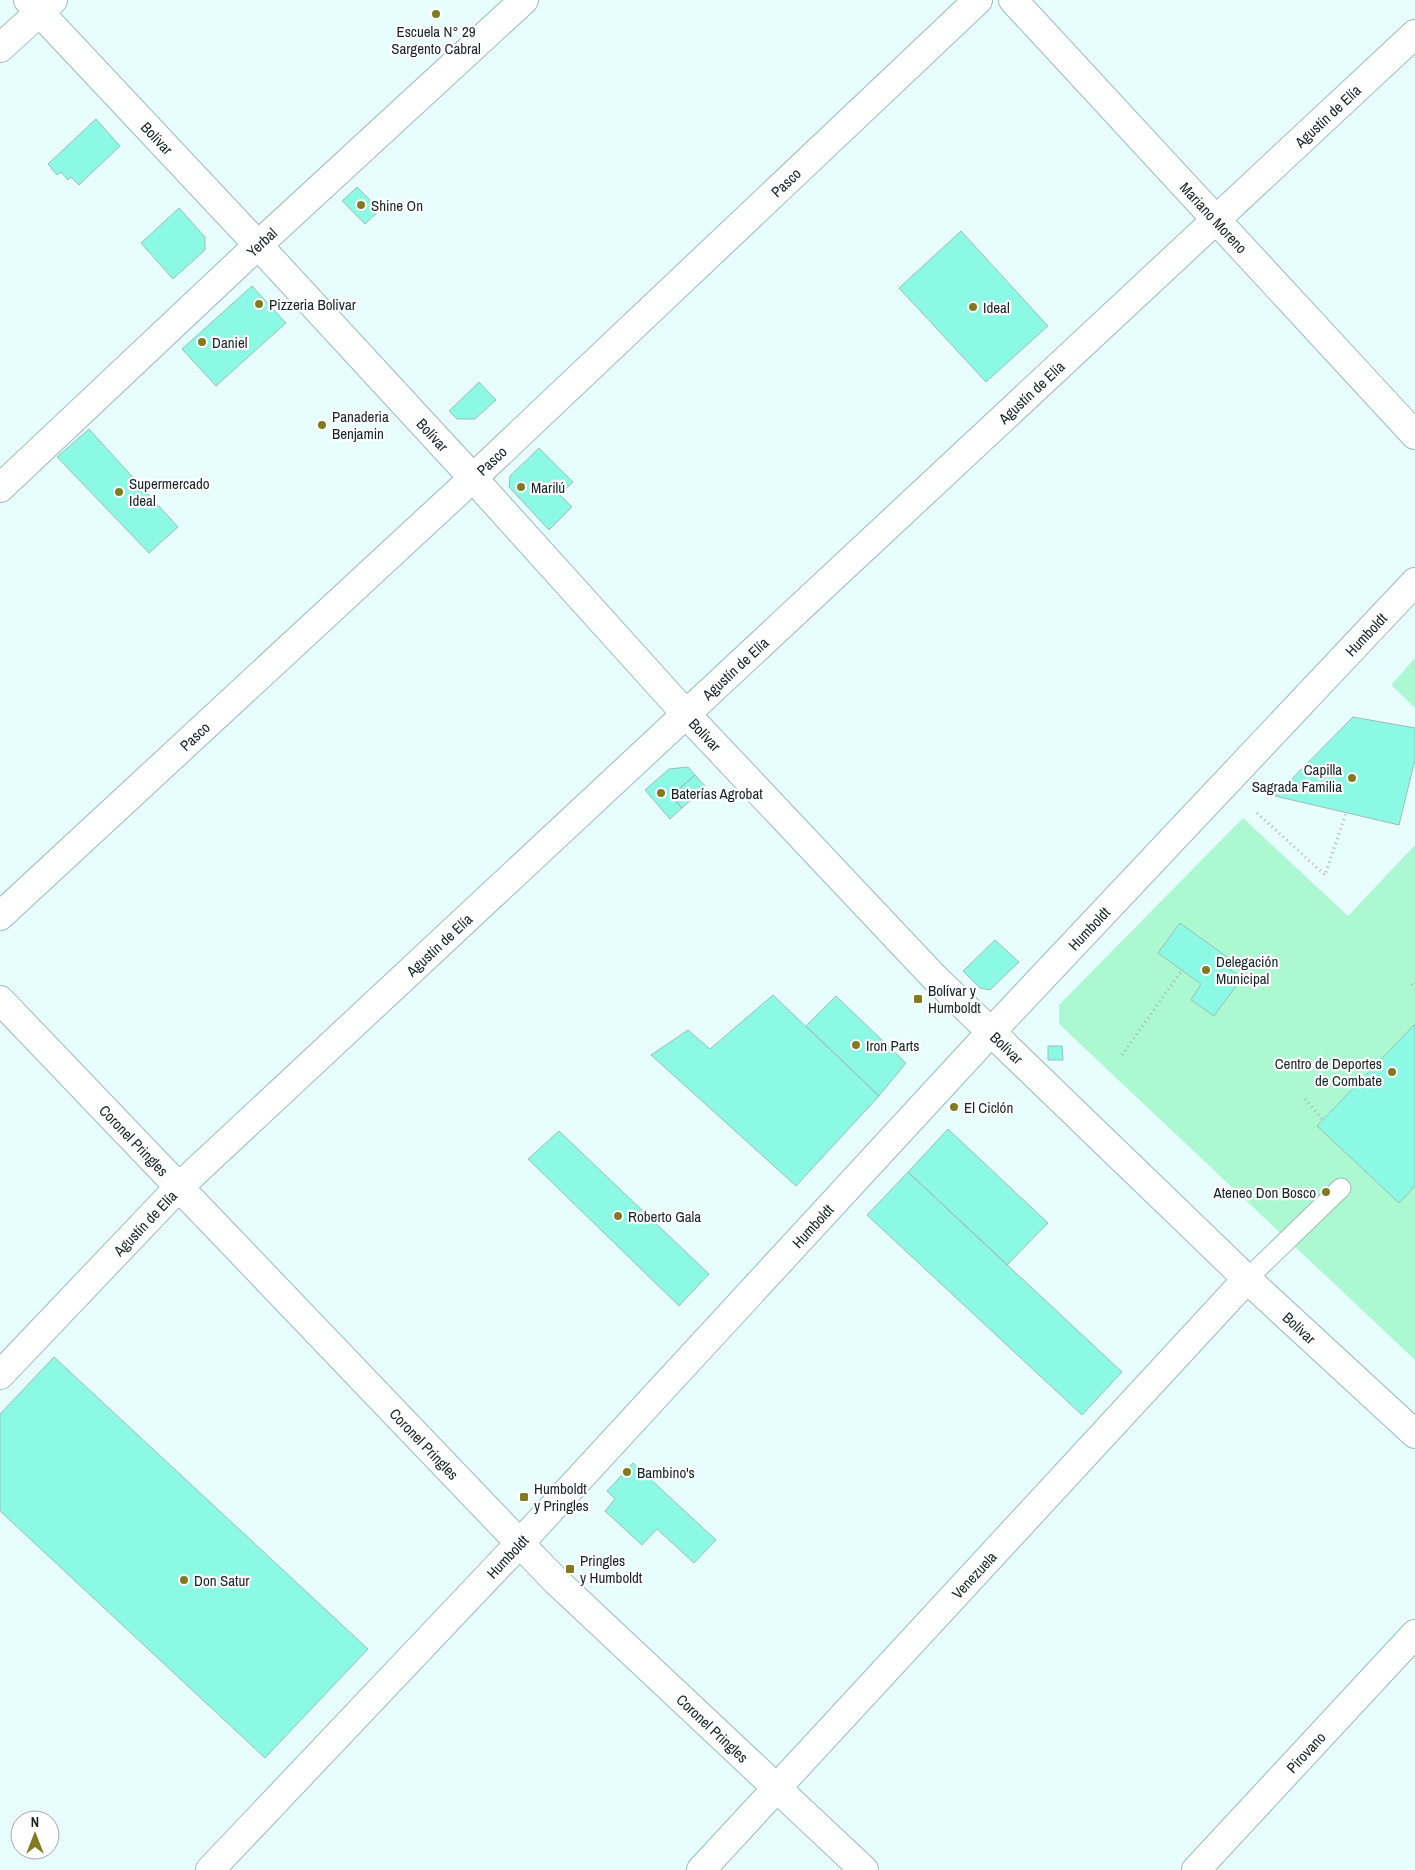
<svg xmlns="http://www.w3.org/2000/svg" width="1415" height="1870" viewBox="0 0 1415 1870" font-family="'Archivo Narrow',sans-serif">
<rect width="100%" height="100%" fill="#e8fdfe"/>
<!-- green -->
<path fill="#acf8d1" d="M 1415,658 L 1415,708 L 1391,685 Z
M 1243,818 L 1348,916 L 1415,845 L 1415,1360 L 1059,1024 L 1059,1005 Z"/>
<!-- building -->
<path fill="#8cf9e5" stroke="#9ebeb7" d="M 96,119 L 120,146 L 79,185 L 71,177 L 68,180 L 61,172 L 57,175 L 48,164 Z
M 357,187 L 380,210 L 365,224 L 342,201 Z
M 179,208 L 205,237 L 205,250 L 173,279 L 141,243 Z
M 961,231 L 1048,326 L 986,382 L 899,288 Z
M 252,286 L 286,323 L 216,386 L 182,349 Z
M 479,382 L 496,400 L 475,419 L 457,419 L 449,411 Z
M 89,429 L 178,527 L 149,553 L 57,457 Z
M 539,448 L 573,482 L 560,495 L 572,507 L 549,530 L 509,487 L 510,476 Z
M 1353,717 L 1415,728 L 1415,760 L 1399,825 L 1275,796 Z
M 688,767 L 695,775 L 671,796 L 682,808 L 670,819 L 645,790 L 669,769 Z
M 695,775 L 706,787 L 682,808 L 671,796 Z
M 1180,923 L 1234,962 L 1229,969 L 1242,978 L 1214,1016 L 1191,1000 L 1201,984 L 1158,953 Z
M 995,940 L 1019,962 L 990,990 L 980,988 L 963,971 Z
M 773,995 L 879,1096 L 796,1186 L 651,1055 L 688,1030 L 710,1049 Z
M 836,996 L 906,1063 L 879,1096 L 806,1026 Z
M 1415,1024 L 1415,1186 L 1399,1203 L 1317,1126 Z
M 1048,1046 L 1062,1046 L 1063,1060 L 1048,1060 Z
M 948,1129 L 1048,1223 L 1007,1265 L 908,1172 Z
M 559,1131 L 709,1274 L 679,1306 L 528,1159 Z
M 908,1172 L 1122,1372 L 1082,1415 L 867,1215 Z
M 54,1357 L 368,1649 L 265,1758 L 0,1511 L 0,1414 Z
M 633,1463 L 716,1540 L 694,1563 L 657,1529 L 642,1545 L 605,1511 L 615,1499 L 607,1491 Z"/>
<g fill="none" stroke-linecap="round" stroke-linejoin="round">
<!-- service casing -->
<g stroke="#9abbbc" stroke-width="21">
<path id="service" d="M 1247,1279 L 1341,1188"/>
</g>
<!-- minor casing -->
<g stroke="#9abbbc" stroke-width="30">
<g id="minor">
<path id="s1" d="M 28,0 L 258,245 L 473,478 L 685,713 L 934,977 L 1247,1279 L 1415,1434"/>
<path id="s2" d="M 1013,0 L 1415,435"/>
<path d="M 0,48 L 53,0"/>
<path id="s3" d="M 0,488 L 258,245 L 524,0"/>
<path id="s4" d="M 0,916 L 473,478 L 978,0"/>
<path id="s5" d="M 0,1000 L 555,1580 L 864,1870"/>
<path id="s6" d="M 0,1375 L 179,1187 L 1415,34"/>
<path id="s7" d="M 701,1870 L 1247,1279"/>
<path id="s8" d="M 1196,1870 L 1415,1634"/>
</g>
</g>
<!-- tertiary casing -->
<g stroke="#9abbbc" stroke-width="30">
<g id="tertiary">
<path id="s9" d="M 210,1870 L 519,1544 L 991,1032 L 1415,582"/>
</g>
</g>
<!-- path -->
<path stroke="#a4b6b7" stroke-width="3" stroke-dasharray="1 4" stroke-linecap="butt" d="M 1257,813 L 1325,875 L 1346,813
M 1412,984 L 1415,988
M 1122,1055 L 1182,970
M 1305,1099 L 1323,1120"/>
<!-- service -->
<use href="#service" stroke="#fff" stroke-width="19"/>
<!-- minor -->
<use href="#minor" stroke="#fff" stroke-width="28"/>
<!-- tertiary -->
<use href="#tertiary" stroke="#fff" stroke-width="28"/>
</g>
<!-- markers -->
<g fill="#817a20" stroke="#fff" stroke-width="2">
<circle cx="436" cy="14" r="5"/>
<circle cx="361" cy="205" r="5"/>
<circle cx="259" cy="304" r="5"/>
<circle cx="973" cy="307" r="5"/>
<circle cx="202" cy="342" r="5"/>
<circle cx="322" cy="425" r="5"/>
<circle cx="521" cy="487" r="5"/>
<circle cx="119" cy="492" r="5"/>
<circle cx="1352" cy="778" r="5"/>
<circle cx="661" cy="793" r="5"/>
<circle cx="1206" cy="970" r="5"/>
<rect x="913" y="994" width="10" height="10" rx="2.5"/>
<circle cx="856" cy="1045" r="5"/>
<circle cx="1392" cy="1072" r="5"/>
<circle cx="954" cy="1107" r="5"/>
<circle cx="1326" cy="1192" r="5"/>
<circle cx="618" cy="1216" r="5"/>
<circle cx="627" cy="1472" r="5"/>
<rect x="519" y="1492" width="10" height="10" rx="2.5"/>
<rect x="565" y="1564" width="10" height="10" rx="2.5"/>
<circle cx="184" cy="1580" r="5"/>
</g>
<g text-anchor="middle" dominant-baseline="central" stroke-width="4.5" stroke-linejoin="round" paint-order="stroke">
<!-- poi labels -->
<g font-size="15" fill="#172424" stroke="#fff" text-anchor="start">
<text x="436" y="31" text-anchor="middle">Escuela N° 29<tspan x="436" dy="17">Sargento Cabral</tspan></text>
<text x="371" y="205">Shine On</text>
<text x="269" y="304">Pizzeria Bolivar</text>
<text x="983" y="307">Ideal</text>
<text x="212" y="342">Daniel</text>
<text x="332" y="416">Panaderia<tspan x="332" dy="17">Benjamin</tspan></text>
<text x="129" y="483">Supermercado<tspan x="129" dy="17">Ideal</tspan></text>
<text x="531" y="487">Marilú</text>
<text x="1342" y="769" text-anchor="end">Capilla<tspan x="1342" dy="17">Sagrada Familia</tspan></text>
<text x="671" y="793">Baterías Agrobat</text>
<text x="1216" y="961">Delegación<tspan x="1216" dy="17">Municipal</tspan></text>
<text x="928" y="990">Bolívar y<tspan x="928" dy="17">Humboldt</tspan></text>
<text x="866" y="1045">Iron Parts</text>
<text x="1382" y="1063" text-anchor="end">Centro de Deportes<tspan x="1382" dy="17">de Combate</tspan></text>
<text x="964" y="1107">El Ciclón</text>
<text x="1316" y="1192" text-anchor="end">Ateneo Don Bosco</text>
<text x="628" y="1216">Roberto Gala</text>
<text x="637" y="1472">Bambino's</text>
<text x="534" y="1488">Humboldt<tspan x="534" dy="17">y Pringles</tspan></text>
<text x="580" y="1560">Pringles<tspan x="580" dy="17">y Humboldt</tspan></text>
<text x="194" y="1580">Don Satur</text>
</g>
<!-- street labels -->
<g font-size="15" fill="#172424" stroke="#fff">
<text stroke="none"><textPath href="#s6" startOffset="1830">Agustín de Elía</textPath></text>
<text stroke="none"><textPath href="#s1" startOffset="189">Bolívar</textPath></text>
<text stroke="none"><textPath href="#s4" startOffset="1075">Pasco</textPath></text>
<text stroke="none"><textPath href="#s2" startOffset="296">Mariano Moreno</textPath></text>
<text stroke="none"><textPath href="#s3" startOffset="359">Yerbal</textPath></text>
<text stroke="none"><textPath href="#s6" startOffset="1425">Agustín de Elía</textPath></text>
<text stroke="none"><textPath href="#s1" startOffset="594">Bolívar</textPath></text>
<text stroke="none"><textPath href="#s4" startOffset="670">Pasco</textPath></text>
<text stroke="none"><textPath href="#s9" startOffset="1692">Humboldt</textPath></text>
<text stroke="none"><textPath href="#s6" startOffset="1020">Agustín de Elía</textPath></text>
<text stroke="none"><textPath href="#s1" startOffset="999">Bolívar</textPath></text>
<text stroke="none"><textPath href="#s4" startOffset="265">Pasco</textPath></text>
<text stroke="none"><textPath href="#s9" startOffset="1288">Humboldt</textPath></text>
<text stroke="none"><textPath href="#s6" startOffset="615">Agustín de Elía</textPath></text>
<text stroke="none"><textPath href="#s1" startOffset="1434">Bolívar</textPath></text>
<text stroke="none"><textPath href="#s5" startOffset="194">Coronel Pringles</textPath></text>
<text stroke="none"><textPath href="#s6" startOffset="210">Agustín de Elía</textPath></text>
<text stroke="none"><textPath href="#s9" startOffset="882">Humboldt</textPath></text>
<text stroke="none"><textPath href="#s1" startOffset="1839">Bolívar</textPath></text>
<text stroke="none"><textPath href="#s5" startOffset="614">Coronel Pringles</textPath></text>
<text stroke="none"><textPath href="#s9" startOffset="432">Humboldt</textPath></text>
<text stroke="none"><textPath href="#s7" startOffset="402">Venezuela</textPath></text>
<text stroke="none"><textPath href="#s5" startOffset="1019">Coronel Pringles</textPath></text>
<text stroke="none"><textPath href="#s8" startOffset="161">Pirovano</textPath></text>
</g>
</g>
<!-- north arrow -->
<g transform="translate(35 1835)"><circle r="24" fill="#ffffff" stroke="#a2a7a7"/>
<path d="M0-4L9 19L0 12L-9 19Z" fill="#817a20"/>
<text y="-8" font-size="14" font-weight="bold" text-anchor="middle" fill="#172424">N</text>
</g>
</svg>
